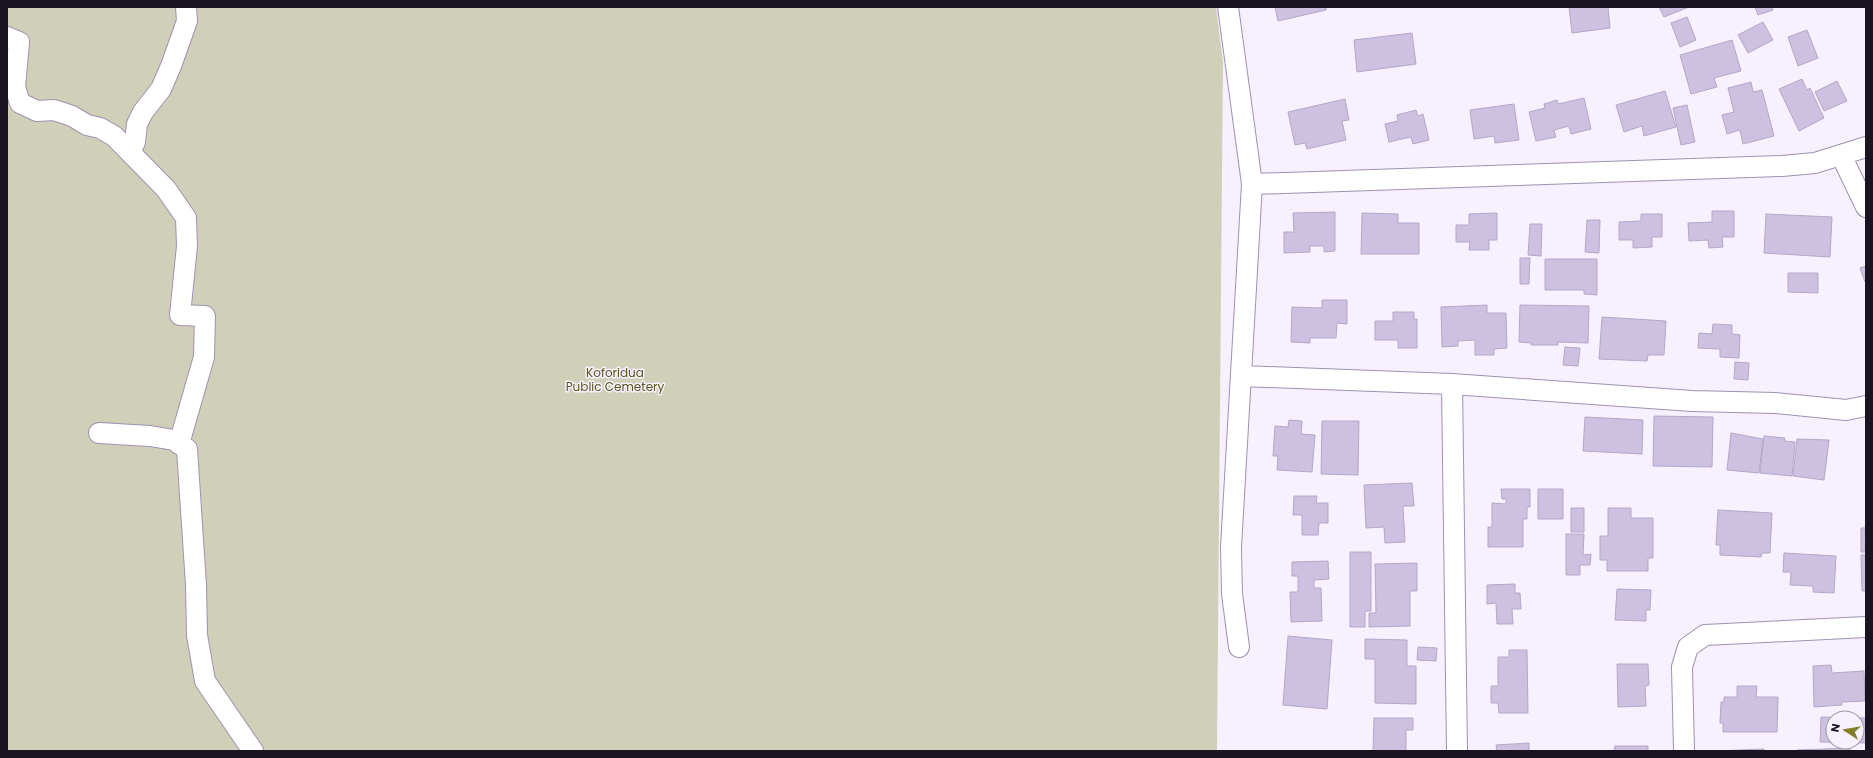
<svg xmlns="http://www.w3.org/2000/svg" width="1873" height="758" viewBox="0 0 1873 758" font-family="Poppins,sans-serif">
<rect width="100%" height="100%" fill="#f7f1ff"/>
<!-- green -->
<path fill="#d0d0b9" d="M 7,7 L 1216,7 L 1223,62 L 1217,751 L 7,751 Z"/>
<!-- building -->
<path fill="#cec0e1" stroke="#b4a7c7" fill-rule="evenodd" d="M 1275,7 L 1326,7 L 1326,10 L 1278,21 Z
M 1569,7 L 1608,7 L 1610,28 L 1572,33 Z
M 1659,7 L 1689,7 L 1664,17 Z
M 1755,7 L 1772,7 L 1773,10 L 1758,15 Z
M 1687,17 L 1696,40 L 1680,47 L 1671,23 Z
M 1763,22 L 1773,40 L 1748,53 L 1738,35 Z
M 1807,30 L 1818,58 L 1798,66 L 1788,37 Z
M 1412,33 L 1416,64 L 1357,72 L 1354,40 Z
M 1732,40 L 1741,71 L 1714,78 L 1717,87 L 1691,94 L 1680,55 Z
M 1802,79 L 1807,90 L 1810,88 L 1824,118 L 1799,131 L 1779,89 Z
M 1837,81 L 1847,101 L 1824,111 L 1815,92 Z
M 1751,82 L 1753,92 L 1762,90 L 1774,136 L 1743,144 L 1740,130 L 1727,134 L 1722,115 L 1734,112 L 1728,88 Z
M 1665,91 L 1676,127 L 1644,136 L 1642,126 L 1624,132 L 1616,105 Z
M 1584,98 L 1591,129 L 1571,134 L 1569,126 L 1554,130 L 1556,137 L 1536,141 L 1529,112 L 1545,108 L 1544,104 L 1557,100 L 1558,104 Z
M 1345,99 L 1349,120 L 1342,121 L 1346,140 L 1307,149 L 1305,143 L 1295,145 L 1288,112 Z
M 1514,104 L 1519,140 L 1495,143 L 1494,136 L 1474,139 L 1470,110 Z
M 1687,105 L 1695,142 L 1681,145 L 1673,108 Z
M 1416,110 L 1418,116 L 1423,114 L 1429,140 L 1413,144 L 1411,137 L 1389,142 L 1385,124 L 1398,121 L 1397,115 Z
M 1712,211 L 1734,211 L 1734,237 L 1722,237 L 1723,247 L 1709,248 L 1708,240 L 1689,241 L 1688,223 L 1712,222 Z
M 1335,212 L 1335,251 L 1324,252 L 1324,246 L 1310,246 L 1310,252 L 1284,253 L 1284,232 L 1294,232 L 1293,213 Z
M 1362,213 L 1398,214 L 1398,223 L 1419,223 L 1419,254 L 1361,254 Z
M 1497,213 L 1497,240 L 1489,240 L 1489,250 L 1469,250 L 1470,242 L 1456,242 L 1456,225 L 1469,225 L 1469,214 Z
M 1641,214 L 1662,214 L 1662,237 L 1652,237 L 1652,247 L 1633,248 L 1633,240 L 1619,240 L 1619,222 L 1641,221 Z
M 1766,214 L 1832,217 L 1830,257 L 1764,253 Z
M 1587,220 L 1600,220 L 1599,253 L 1585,252 Z
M 1530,224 L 1542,224 L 1541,256 L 1528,255 Z
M 1520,258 L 1530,258 L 1529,284 L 1520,284 Z
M 1545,259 L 1597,259 L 1597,295 L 1584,294 L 1584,290 L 1545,290 Z
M 1866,266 L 1866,282 L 1865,282 L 1860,268 Z
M 1788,273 L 1818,273 L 1818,293 L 1788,292 Z
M 1322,300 L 1347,300 L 1347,324 L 1337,323 L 1336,338 L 1310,338 L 1310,343 L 1291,342 L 1292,307 L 1322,308 Z
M 1487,305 L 1487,313 L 1506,313 L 1507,348 L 1494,349 L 1494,355 L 1475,355 L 1475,340 L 1458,341 L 1458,346 L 1442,347 L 1441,307 Z
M 1520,305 L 1589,306 L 1588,343 L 1558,342 L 1558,345 L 1531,345 L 1531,343 L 1519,342 Z
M 1393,312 L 1414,312 L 1414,319 L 1417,319 L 1417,348 L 1398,348 L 1398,340 L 1375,340 L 1375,321 L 1393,321 Z
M 1602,317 L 1666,321 L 1664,355 L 1648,355 L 1647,361 L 1599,359 Z
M 1713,324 L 1732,325 L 1732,334 L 1740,335 L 1739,358 L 1720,357 L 1720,349 L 1698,348 L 1699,333 L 1712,334 Z
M 1565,347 L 1580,348 L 1578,366 L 1563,365 Z
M 1735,362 L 1749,363 L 1748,380 L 1734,379 Z
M 1654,416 L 1713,417 L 1712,467 L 1653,466 Z
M 1585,417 L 1643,420 L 1642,454 L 1583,451 Z
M 1289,420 L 1302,421 L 1301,434 L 1315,435 L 1312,472 L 1277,470 L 1278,456 L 1273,456 L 1275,426 L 1288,427 Z
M 1322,421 L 1359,421 L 1358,475 L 1321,474 Z
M 1731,433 L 1763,439 L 1759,473 L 1727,470 Z
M 1764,436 L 1785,438 L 1784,441 L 1795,442 L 1792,476 L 1760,473 Z
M 1797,439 L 1829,440 L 1824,480 L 1793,476 Z
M 1412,483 L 1414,506 L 1403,506 L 1405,542 L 1385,543 L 1384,527 L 1366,528 L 1364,485 Z
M 1501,489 L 1530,489 L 1530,507 L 1527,507 L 1527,519 L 1523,519 L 1523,547 L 1488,547 L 1488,527 L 1492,527 L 1492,503 L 1506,504 L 1506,499 L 1502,499 Z
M 1538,489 L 1563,489 L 1563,519 L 1538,519 Z
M 1294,496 L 1317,496 L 1316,503 L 1328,503 L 1328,523 L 1319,523 L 1318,535 L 1302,535 L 1302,515 L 1293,515 Z
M 1571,508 L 1584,508 L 1584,532 L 1571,532 Z
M 1608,508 L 1631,508 L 1631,518 L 1653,518 L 1653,558 L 1648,558 L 1648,571 L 1607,571 L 1607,560 L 1600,560 L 1600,536 L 1608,536 Z
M 1718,510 L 1772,513 L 1770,553 L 1762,553 L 1761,557 L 1720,555 L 1720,545 L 1716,545 Z
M 1861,528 L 1866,528 L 1866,552 L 1861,552 Z
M 1566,534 L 1584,534 L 1583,555 L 1591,554 L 1590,565 L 1580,565 L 1580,575 L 1566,575 Z
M 1350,552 L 1371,552 L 1371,611 L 1365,611 L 1365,627 L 1350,627 Z
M 1784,553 L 1836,556 L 1834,593 L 1813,592 L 1813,586 L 1790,585 L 1791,572 L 1783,572 Z
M 1861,555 L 1866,555 L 1866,591 L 1862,591 Z
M 1328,561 L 1329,579 L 1314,580 L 1314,588 L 1321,588 L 1322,621 L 1291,622 L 1290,592 L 1298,592 L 1298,576 L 1292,576 L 1292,562 Z
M 1417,563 L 1417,591 L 1410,591 L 1410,626 L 1369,627 L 1369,613 L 1376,613 L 1375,564 Z
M 1515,584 L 1515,593 L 1520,593 L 1521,609 L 1512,609 L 1513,624 L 1497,624 L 1496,603 L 1487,604 L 1487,585 Z
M 1617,589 L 1651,590 L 1650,610 L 1646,610 L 1646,621 L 1615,620 Z
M 1288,636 L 1332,640 L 1327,709 L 1283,705 Z
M 1365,639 L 1407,640 L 1407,666 L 1416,666 L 1416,704 L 1375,703 L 1375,659 L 1365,659 Z
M 1418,647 L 1437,648 L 1436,661 L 1417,660 Z
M 1509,650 L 1527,650 L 1528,713 L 1499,713 L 1498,703 L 1491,703 L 1491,686 L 1498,686 L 1498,657 L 1509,657 Z
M 1617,664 L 1648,664 L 1649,685 L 1645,686 L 1646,706 L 1618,707 Z
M 1831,665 L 1832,673 L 1864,671 L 1865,701 L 1842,702 L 1842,705 L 1814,707 L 1813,666 Z
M 1737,686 L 1757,686 L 1756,697 L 1778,697 L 1777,732 L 1723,732 L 1723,723 L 1720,723 L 1721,702 L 1724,702 L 1724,697 L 1737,697 Z
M 1821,717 L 1866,718 L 1866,743 L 1820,742 ZM 1833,718 L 1857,718 L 1857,742 L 1833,742 Z
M 1374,718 L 1413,718 L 1413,730 L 1406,730 L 1406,751 L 1373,751 Z
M 1529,743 L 1529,751 L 1497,751 L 1496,745 Z
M 1615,746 L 1648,746 L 1648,751 L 1614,751 Z
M 1850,748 L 1850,751 L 1797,751 L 1797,750 Z
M 1764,749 L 1764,751 L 1715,751 Z"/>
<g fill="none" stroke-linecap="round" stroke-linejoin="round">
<!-- minor casing -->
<g stroke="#9f91b1" stroke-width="22">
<path id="minor" d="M 1228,7 L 1252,184 L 1231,547 L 1232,594 L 1239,647
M 7,37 L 19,42 L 15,87 L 20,103 L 37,111 L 54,110 L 72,116 L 87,125 L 100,128 L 114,136 L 166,189 L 186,218 L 187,246 L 180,315 L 205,316 L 204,357 L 179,444
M 130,152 L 135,142 L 137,124 L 143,112 L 161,89 L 171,66 L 187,21 L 186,7
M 1841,155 L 1866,207
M 1252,184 L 1782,166 L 1815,163 L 1866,147
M 1242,376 L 1452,384 L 1692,401 L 1775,403 L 1846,410 L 1866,406
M 1452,384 L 1457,751
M 99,433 L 150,436 L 174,440 L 187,449 L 196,585 L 197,635 L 205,681 L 253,751
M 1684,751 L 1682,667 L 1688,647 L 1705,635 L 1866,627"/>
</g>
<!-- minor -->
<use href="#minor" stroke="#fff" stroke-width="20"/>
</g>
<g text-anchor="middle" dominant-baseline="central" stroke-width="3" stroke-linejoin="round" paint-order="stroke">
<!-- park labels -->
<g font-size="12" fill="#59571b" stroke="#f7f1ff">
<text x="615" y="372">Koforidua<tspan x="615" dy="14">Public Cemetery</tspan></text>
</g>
</g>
<!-- border -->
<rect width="1873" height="758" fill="none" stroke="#191420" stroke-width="16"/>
<!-- north arrow -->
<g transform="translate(1845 730) rotate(282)"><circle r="19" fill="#f7f1ff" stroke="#9e99a6"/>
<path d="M0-3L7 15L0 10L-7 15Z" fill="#827f27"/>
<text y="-6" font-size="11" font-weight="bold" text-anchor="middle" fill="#191420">N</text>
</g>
</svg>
